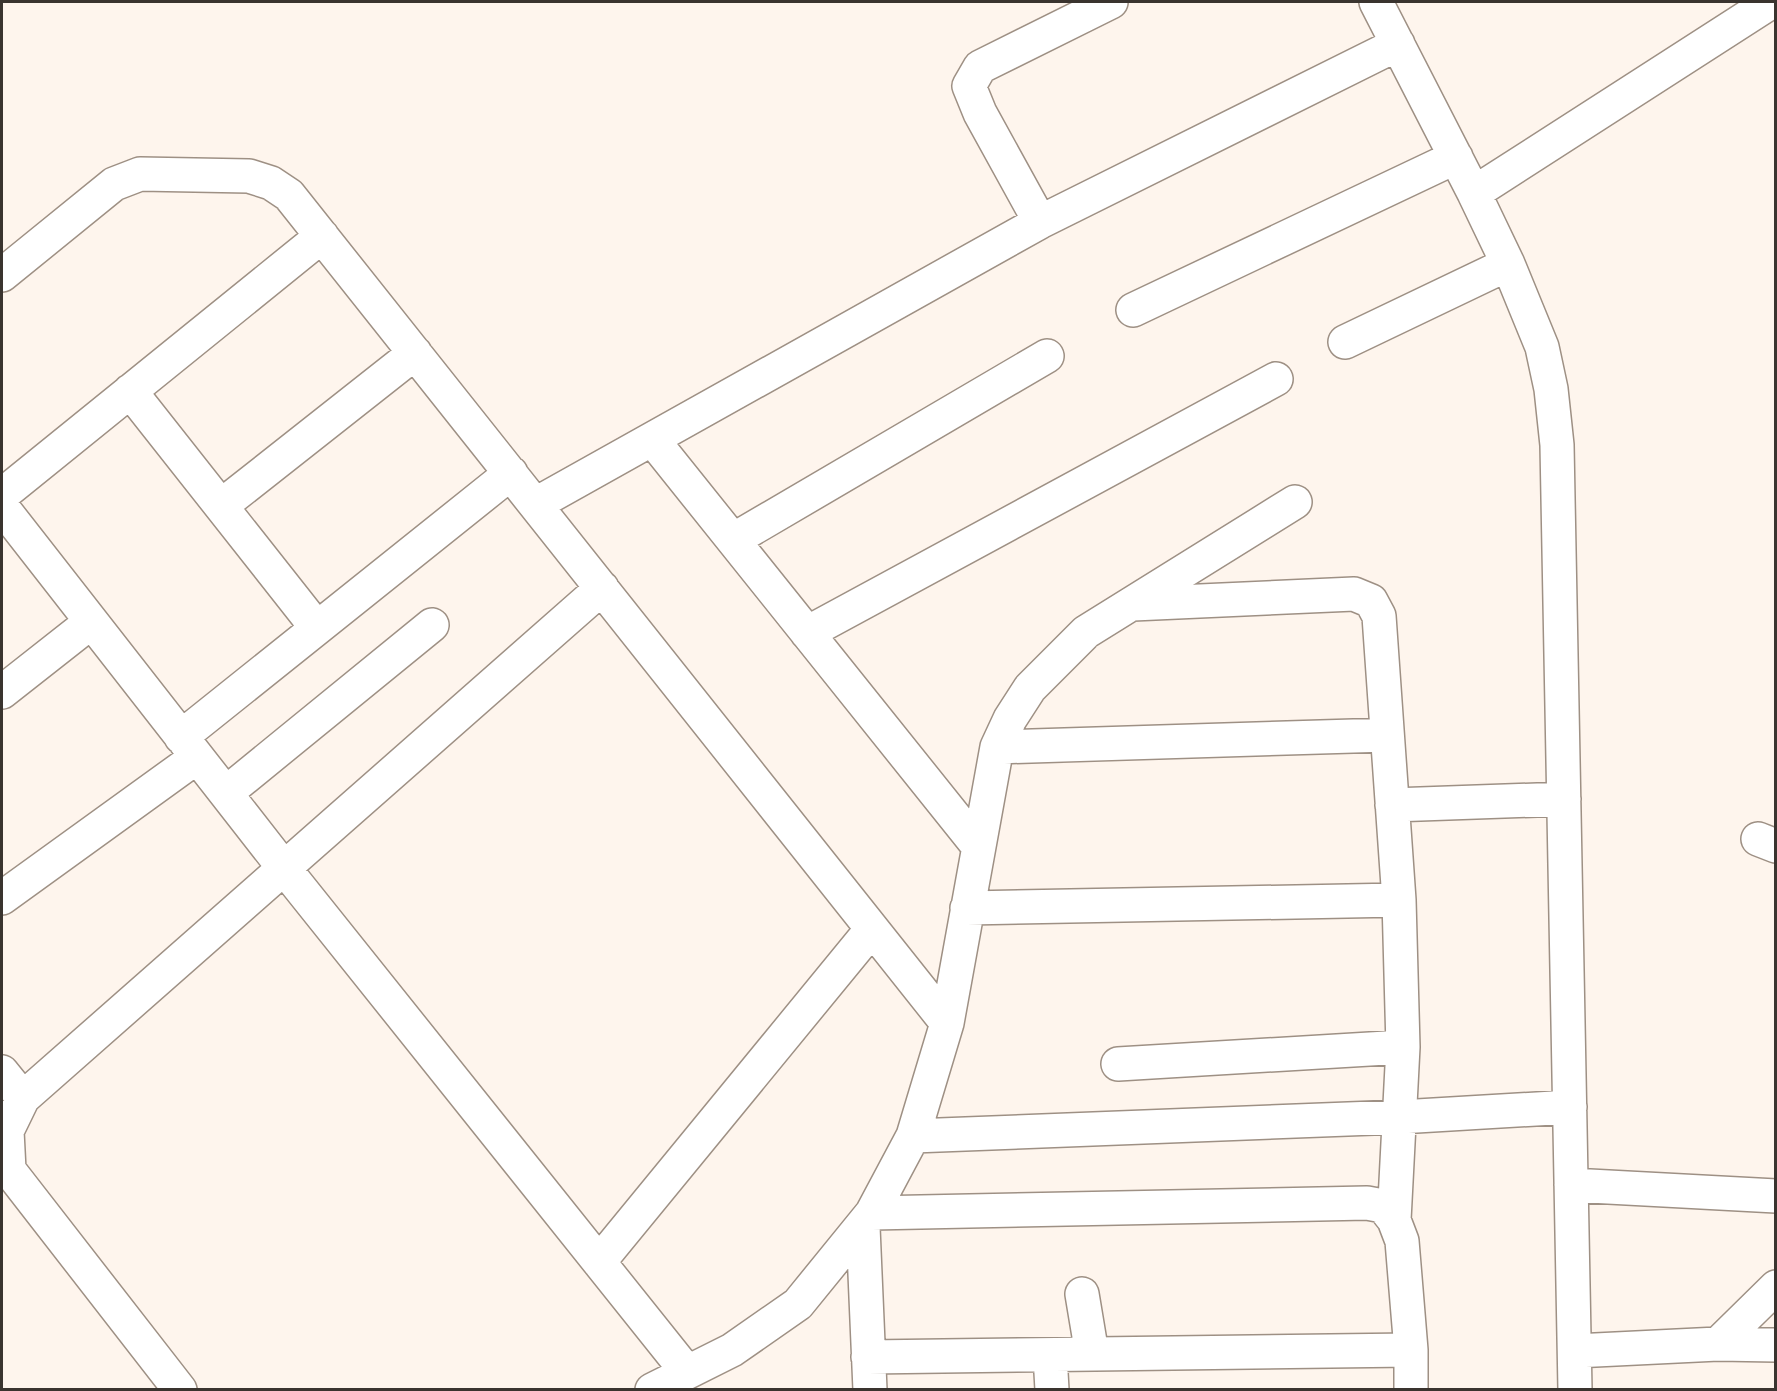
<svg xmlns="http://www.w3.org/2000/svg" width="1777" height="1391" viewBox="0 0 1777 1391" font-family="'Varela Round',sans-serif">
<rect width="100%" height="100%" fill="#fef5ed"/>
<g fill="none" stroke-linecap="round" stroke-linejoin="round">
<!-- street casing -->
<g stroke="#9e9084" stroke-width="36">
<path id="street" d="M 1376,2 L 1474,193 L 1508,264 L 1542,347 L 1551,389 L 1557,445 L 1575,1390
M 1474,193 L 1771,2
M 1040,222 L 980,113 L 969,86 L 980,67 L 1111,2
M 2,275 L 114,184 L 140,174 L 249,176 L 271,183 L 289,195 L 947,1023
M 1133,310 L 1456,157
M 1345,342 L 1508,264
M 130,391 L 317,628
M 652,439 L 978,846
M 2,495 L 322,236
M 536,504 L 1040,222 L 1398,44
M 221,506 L 415,353
M 2,507 L 284,868 L 687,1372
M 733,540 L 1047,356
M 1133,604 L 1354,594 L 1371,601 L 1379,616 L 1399,900 L 1403,1047 L 1394,1220
M 807,633 L 1276,379
M 2,692 L 91,622
M 181,737 L 511,473
M 997,747 L 1387,735
M 226,793 L 432,625
M 1392,805 L 1564,799
M 1758,839 L 1776,846
M 2,898 L 197,757
M 967,908 L 1399,900
M 1118,1064 L 1403,1047
M 2,1072 L 23,1098
M 913,1136 L 1400,1117 L 1570,1107
M 1571,1185 L 1776,1196
M 872,1213 L 1367,1203 L 1383,1206 L 1394,1220 L 1402,1241 L 1411,1350 L 1411,1390
M 863,1227 L 870,1390
M 599,1262 L 872,929
M 1082,1294 L 1092,1354
M 1718,1344 L 1776,1287
M 1575,1351 L 1718,1344 L 1776,1345
M 1050,1355 L 1052,1390
M 868,1357 L 1411,1350
M 180,1390 L 9,1170 L 7,1131 L 23,1098 L 602,588
M 652,1390 L 732,1350 L 798,1304 L 872,1213 L 913,1136 L 947,1023 L 997,747 L 1010,719 L 1030,688 L 1086,632 L 1295,502"/>
</g>
<!-- street -->
<use href="#street" stroke="#fff" stroke-width="33"/>
</g>
<!-- border -->
<rect width="1777" height="1391" fill="none" stroke="#3a342f" stroke-width="6"/>
</svg>
